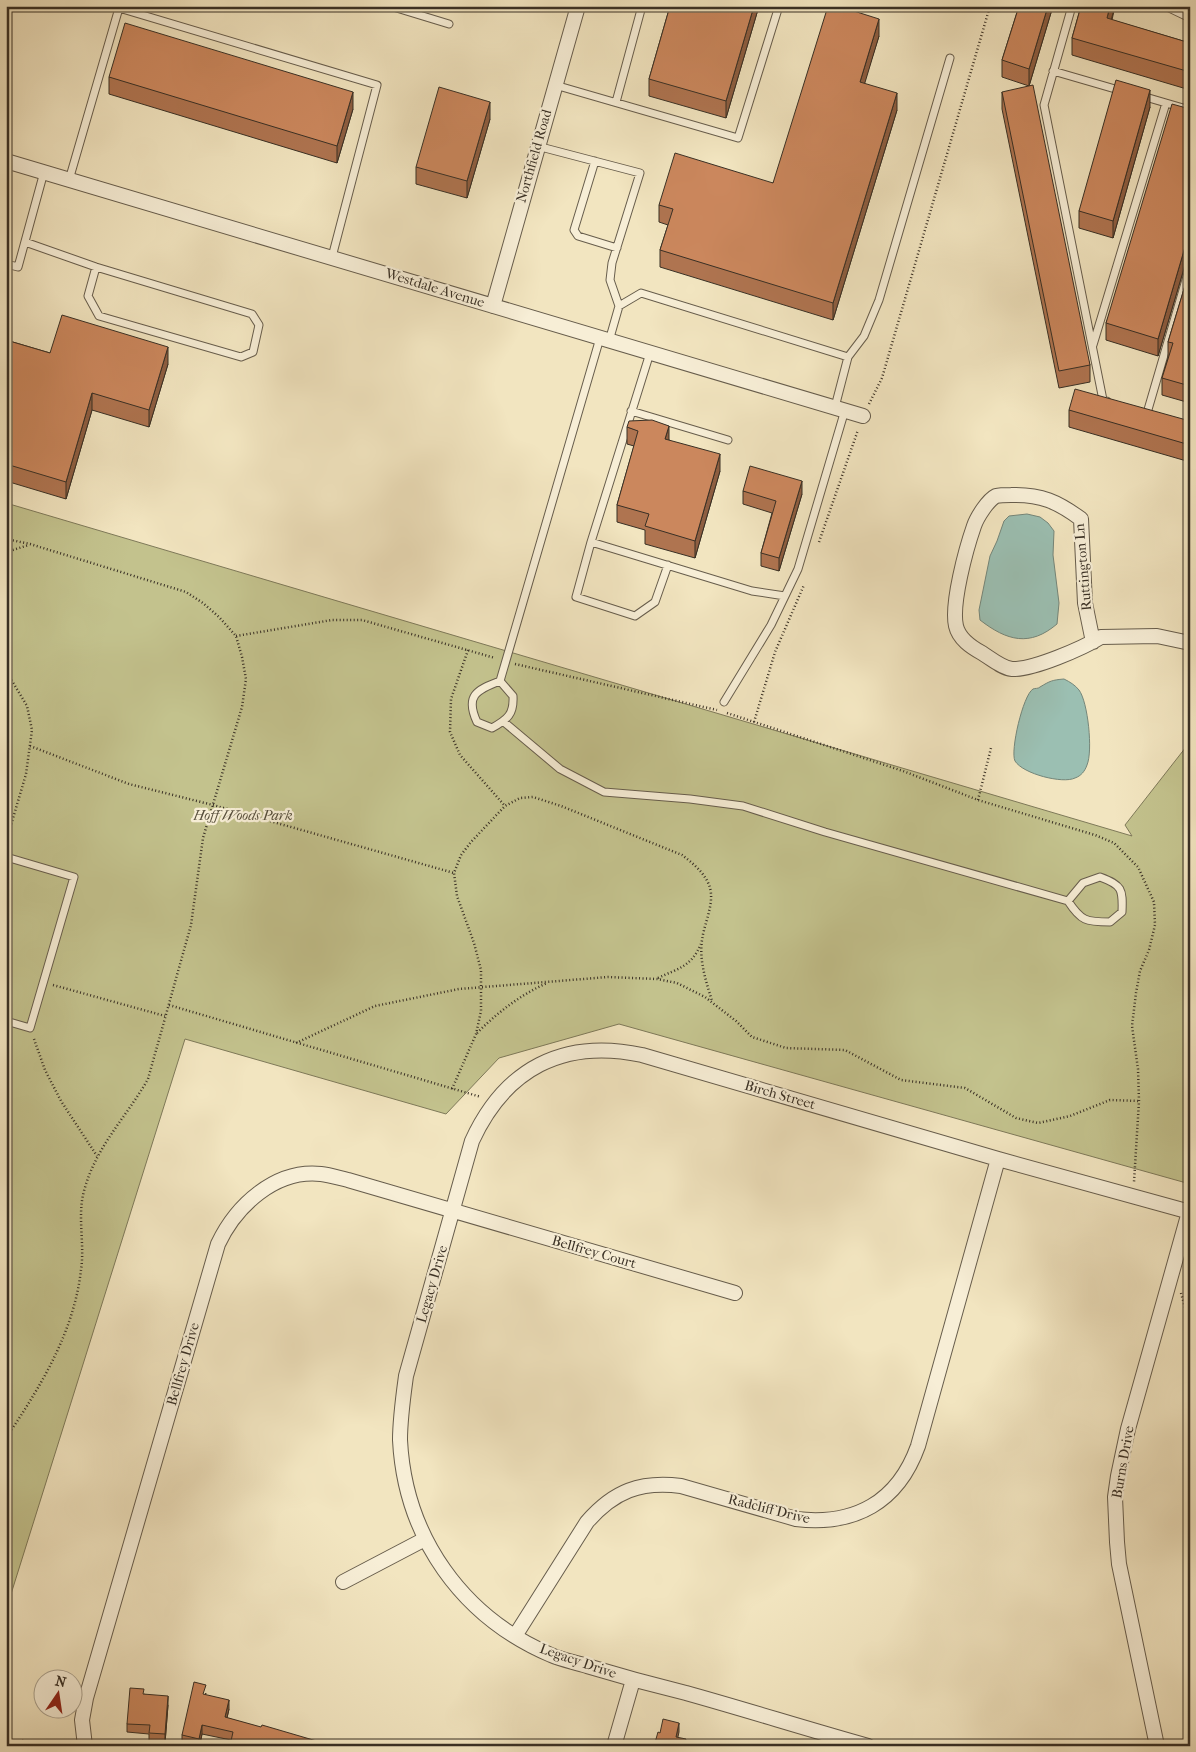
<svg xmlns="http://www.w3.org/2000/svg" width="1196" height="1752" viewBox="0 0 1196 1752" font-family="'IM FELL French Canon',serif">
<rect width="100%" height="100%" fill="#f2e5c0"/>
<filter id="stains"><feTurbulence type="fractalNoise" baseFrequency=".004" numOctaves="4"/><feColorMatrix values="0 0 0 0 .2 0 0 0 0 .09 0 0 0 0 .02 0 0 0 .5 -.17"/></filter>
<radialGradient id="worn" r=".72"><stop offset=".6" stop-color="#630" stop-opacity="0"/><stop offset="1" stop-color="#630" stop-opacity=".3"/></radialGradient>
<!-- green -->
<path fill="#c3c28d" stroke="#7e7959" d="M 6,503 L 1132,836 L 1125,825 L 1186,747 L 1190,734 L 1190,1184 L 619,1024 L 499,1058 L 446,1114 L 185,1039 L 6,1610 Z"/>
<!-- water -->
<path fill="#9bbfb2" stroke="#74867a" d="M 1027,514 L 1040,517 L 1048,523 L 1054,531 L 1053,555 L 1059,603 L 1057,624 C 1030,647 1007,641 980,620 L 979,610 L 990,556 L 997,541 L 1004,521 L 1009,516 Z
M 1064,679 C 1070,682 1075,685 1079,690 C 1088,702 1093,751 1087,765 C 1085,771 1081,776 1075,778 C 1063,784 1023,774 1015,761 C 1010,751 1023,695 1033,689 C 1035,688 1038,689 1040,687 C 1050,681 1052,680 1064,679 Z"/>
<g fill="none" stroke-linecap="round" stroke-linejoin="round">
<!-- service casing -->
<g stroke="#675d4c" stroke-width="9">
<path id="service" d="M 390,6 L 449,24
M 1072,6 L 1044,105 L 1103,400 L 1107,401
M 1165,6 L 1190,18
M 1053,71 L 1122,91
M 555,85 L 738,138 L 779,6
M 1142,96 L 1190,110
M 616,102 L 642,6
M 537,146 L 640,173 L 612,263 L 610,280 L 619,306 L 609,341
M 595,161 L 574,230 L 578,236 L 617,248
M 69,180 L 119,8 L 377,85 L 332,257
M 25,242 L 96,267 L 252,314 L 259,325 L 253,352 L 241,357 L 99,316 L 88,296 L 96,267
M 6,264 L 18,267 L 44,172
M 619,306 L 641,293 L 848,357 L 835,407
M 1093,345 L 1166,103
M 650,353 L 591,542 L 576,597 L 635,616 L 655,602 L 668,565
M 848,357 L 864,336 L 879,300 L 950,58
M 631,411 L 728,440
M 1147,413 L 1190,266
M 591,542 L 752,591 L 785,596 L 798,569 L 845,410
M 500,681 L 513,696 C 514,714 508,719 492,728 L 477,722 C 465,696 476,690 500,681 L 600,338
M 724,702 L 771,625 L 785,596
M 504,722 L 560,769 L 604,792 L 690,799 L 743,806 L 825,832 L 1068,901 C 1081,921 1086,922 1110,922 L 1122,912 C 1123,889 1122,885 1100,877 L 1083,883 L 1068,901
M 6,857 L 74,877 L 30,1028 L 6,1021"/>
</g>
<!-- minor casing -->
<g stroke="#675d4c" stroke-width="16">
<path id="minor" d="M 6,161 L 863,416
M 493,306 L 578,6
M 1093,642 L 1085,603 L 1081,519 C 1058,502 1041,494 1011,495 C 1007,495 1000,495 996,496 C 988,500 977,517 974,526 C 966,549 951,604 956,626 C 959,639 971,647 982,653 C 990,658 1002,668 1012,669 C 1033,670 1083,648 1101,637 L 1157,636 L 1190,643
M 343,1582 L 425,1539
M 515,1636 L 587,1522 C 614,1491 640,1481 681,1486 L 796,1519 C 855,1526 898,1502 918,1446 L 998,1159
M 85,1746 L 82,1720 L 86,1698 L 218,1244 C 236,1206 275,1169 321,1174 C 330,1175 339,1178 348,1180 L 735,1293
M 614,1746 L 633,1680
M 868,1746 C 807,1729 747,1710 686,1693 C 653,1685 620,1676 587,1666 C 575,1662 562,1660 551,1655 C 462,1617 405,1537 400,1440 C 400,1419 403,1398 406,1376 L 472,1141 C 505,1069 563,1038 642,1055 L 998,1159 L 1190,1212
M 1157,1746 L 1119,1564 L 1117,1542 L 1115,1497 L 1118,1476 L 1128,1429 L 1189,1212"/>
</g>
<!-- path -->
<path stroke="#393025" stroke-width="2.5" stroke-dasharray="1 2.5" stroke-linecap="butt" d="M 869,404 L 882,378 L 990,6
M 6,539 L 30,544 L 186,592 L 203,603 L 219,617 L 236,636 L 242,657 L 246,679 L 242,707 L 203,838 L 191,925 L 148,1079 C 126,1118 96,1146 84,1191 C 77,1216 85,1244 81,1270 C 74,1332 41,1386 6,1438
M 819,542 L 858,430
M 6,552 L 29,545
M 236,636 L 332,620 L 362,620 L 495,658
M 468,650 L 451,699 L 450,732 L 460,755 L 505,806
M 515,664 L 717,710
M 6,671 L 27,706 L 32,730 L 26,774 L 6,842
M 727,713 L 903,771 L 978,800 L 1095,835 L 1114,843 L 1138,867 L 1154,902 L 1155,925 L 1149,950 L 1140,971 L 1136,993 L 1132,1026 L 1138,1069 L 1139,1101 L 1134,1182
M 754,722 L 775,652 L 804,585
M 30,746 L 129,784 L 213,805 L 454,873
M 978,800 L 991,748
M 658,978 C 679,968 691,967 701,944
M 53,985 L 165,1016
M 169,1005 L 481,1097
M 477,1033 C 497,1013 520,995 547,983
M 34,1039 L 45,1070 L 61,1101 L 97,1156
M 296,1043 L 375,1006 L 459,989 L 608,977 L 657,979 L 677,983 L 705,997 L 736,1021 L 752,1037 L 786,1048 L 845,1050 L 901,1080 L 965,1088 L 1016,1118 L 1038,1123 L 1070,1116 L 1110,1100 L 1139,1101
M 452,1089 L 476,1034 L 481,1011 L 481,970 L 474,943 L 457,896 L 454,873 L 461,855 L 471,842 L 505,806 L 520,798 L 533,797 L 561,806 L 682,855 C 694,864 710,877 711,894 C 712,909 704,925 702,940 C 699,961 706,981 712,1001
M 1181,1293 L 1190,1325"/>
<!-- service -->
<use href="#service" stroke="#f7eed6" stroke-width="7"/>
<!-- minor -->
<use href="#minor" stroke="#f7eed6" stroke-width="14"/>
</g>
<!-- wall -->
<path fill="#af7450" stroke="#393025" d="M 670,6 L 759,6 L 726,118 L 649,96 L 649,79 Z
M 1019,6 L 1053,6 L 1029,86 L 1002,77 L 1002,60 Z
M 1081,6 L 1115,6 L 1112,20 L 1190,43 L 1190,90 L 1072,55 L 1072,38 Z
M 879,36 L 864,83 L 897,110 L 833,320 L 660,267 L 660,250 L 668,225 L 659,222 L 659,205 L 773,183 Z
M 109,77 L 353,109 L 337,163 L 109,94 Z
M 1002,92 L 1090,365 L 1090,382 L 1059,388 L 1002,109 Z
M 1150,107 L 1113,238 L 1079,228 L 1079,211 Z
M 1190,109 L 1190,261 L 1188,261 L 1185,265 L 1158,356 L 1106,340 L 1106,323 Z
M 490,119 L 467,198 L 416,184 L 416,167 Z
M 1190,269 L 1190,403 L 1162,395 L 1162,378 L 1168,358 L 1168,342 Z
M 6,340 L 50,353 L 168,364 L 149,427 L 92,410 L 66,499 L 6,481 Z
M 1069,410 L 1190,421 L 1190,462 L 1069,427 Z
M 627,427 L 669,440 L 720,471 L 695,558 L 645,544 L 645,530 L 617,522 L 617,505 L 634,446 L 627,444 Z
M 743,491 L 802,494 L 779,571 L 761,566 L 761,553 L 772,513 L 743,504 Z
M 206,1693 L 205,1695 L 229,1709 L 227,1718 L 320,1746 L 231,1746 L 231,1740 L 202,1734 L 200,1746 L 193,1746 L 182,1744 L 182,1735 Z
M 144,1694 L 168,1705 L 165,1743 L 149,1742 L 149,1734 L 127,1732 L 127,1724 Z"/>
<!-- shaded-wall -->
<path fill="#8e5e41" stroke="#393025" d="M 754,6 L 759,6 L 726,118 L 726,101 Z
M 1048,6 L 1053,6 L 1029,86 L 1029,69 Z
M 1110,6 L 1115,6 L 1107,35 L 1107,18 Z
M 879,19 L 879,36 L 860,99 L 860,82 Z
M 1150,90 L 1150,107 L 1113,238 L 1113,221 Z
M 353,92 L 353,109 L 337,163 L 337,146 Z
M 897,93 L 897,110 L 833,320 L 833,303 Z
M 490,102 L 490,119 L 467,198 L 467,181 Z
M 1188,244 L 1188,261 L 1185,265 L 1158,356 L 1158,339 L 1185,247 Z
M 168,347 L 168,364 L 149,427 L 149,410 Z
M 92,393 L 92,410 L 66,499 L 66,482 Z
M 669,426 L 669,443 L 665,439 Z
M 720,454 L 720,471 L 695,558 L 695,541 Z
M 802,481 L 802,494 L 779,571 L 779,558 Z
M 168,1696 L 168,1705 L 165,1743 L 165,1734 Z
M 229,1700 L 229,1709 L 225,1726 L 225,1717 Z
M 679,1723 L 679,1732 L 676,1746 L 676,1737 Z
M 202,1725 L 202,1734 L 199,1746 L 199,1739 Z"/>
<!-- building -->
<path fill="#cb875d" stroke="#393025" d="M 670,6 L 754,6 L 726,101 L 649,79 Z
M 828,6 L 838,6 L 879,19 L 860,82 L 897,93 L 833,303 L 660,250 L 673,209 L 659,205 L 675,153 L 773,183 Z
M 1019,6 L 1048,6 L 1029,69 L 1002,60 Z
M 1081,6 L 1110,6 L 1107,18 L 1190,43 L 1190,72 L 1072,38 Z
M 125,23 L 353,92 L 337,146 L 109,77 Z
M 1116,80 L 1150,90 L 1113,221 L 1079,211 Z
M 1033,85 L 1090,365 L 1059,371 L 1002,92 Z
M 439,87 L 490,102 L 467,181 L 416,167 Z
M 1172,104 L 1190,109 L 1190,244 L 1188,244 L 1185,247 L 1158,339 L 1106,323 Z
M 1190,269 L 1190,386 L 1162,378 L 1173,343 L 1168,342 Z
M 62,315 L 168,347 L 149,410 L 92,393 L 66,482 L 6,464 L 6,340 L 50,353 Z
M 1075,389 L 1190,421 L 1190,445 L 1069,410 Z
M 652,420 L 669,426 L 665,439 L 720,454 L 695,541 L 645,526 L 649,514 L 617,505 L 638,431 L 627,427 L 629,421 Z
M 750,466 L 802,481 L 779,558 L 761,553 L 776,501 L 743,491 Z
M 194,1682 L 206,1685 L 203,1694 L 229,1700 L 225,1717 L 261,1727 L 262,1725 L 320,1742 L 319,1746 L 244,1746 L 231,1741 L 233,1732 L 202,1725 L 199,1739 L 182,1735 Z
M 130,1688 L 144,1689 L 143,1694 L 168,1696 L 165,1734 L 149,1733 L 150,1725 L 127,1724 Z
M 663,1719 L 679,1723 L 676,1737 L 686,1739 L 684,1746 L 654,1746 L 658,1732 L 660,1733 Z
M 22,1740 L 47,1746 L 20,1746 Z"/>
<g text-anchor="middle" dominant-baseline="central" stroke-width="4.5" stroke-linejoin="round" paint-order="stroke">
<!-- street labels -->
<g font-size="14" fill="#393025" stroke="#f7eed6">
<text transform="translate(534 156) rotate(-74)">Northfield Road</text>
<text transform="translate(435 288) rotate(17)">Westdale Avenue</text>
<text transform="translate(1083 567) rotate(-95)">Ruttington Ln</text>
<text transform="translate(780 1095) rotate(16)">Birch Street</text>
<text transform="translate(594 1252) rotate(16)">Bellfrey Court</text>
<text transform="translate(432 1284) rotate(-74)">Legacy Drive</text>
<text transform="translate(183 1364) rotate(-74)">Bellfrey Drive</text>
<text transform="translate(1123 1462) rotate(-80)">Burns Drive</text>
<text transform="translate(769 1509) rotate(14)">Radcliff Drive</text>
<text transform="translate(578 1661) rotate(19)">Legacy Drive</text>
</g>
<!-- park labels -->
<g font-size="14" font-style="italic" fill="#554d3a" stroke="#f7eed6">
<text x="243" y="815">Hoff Woods Park</text>
</g>
</g>
<!-- margin -->
<rect width="1196" height="1752" fill="none" stroke="#f2e5c0" stroke-width="25"/>
<rect x="8" y="8" width="1181" height="1737" fill="none" stroke="#393025" stroke-width="2.5"/>
<rect x="12" y="12" width="1171" height="1727" fill="none" stroke="#393025"/>
<!-- north arrow -->
<g transform="translate(58 1694) rotate(13)"><circle r="24" fill="#f7eed6" stroke="#aba28f"/>
<path d="M0-4L9 19L0 12L-9 19Z" fill="#8f2418"/>
<text y="-8" font-size="14" font-weight="bold" text-anchor="middle" fill="#393025">N</text>
</g>
<rect width="100%" height="100%" filter="url(#stains)"/>
<rect width="100%" height="100%" fill="url(#worn)"/>
</svg>
